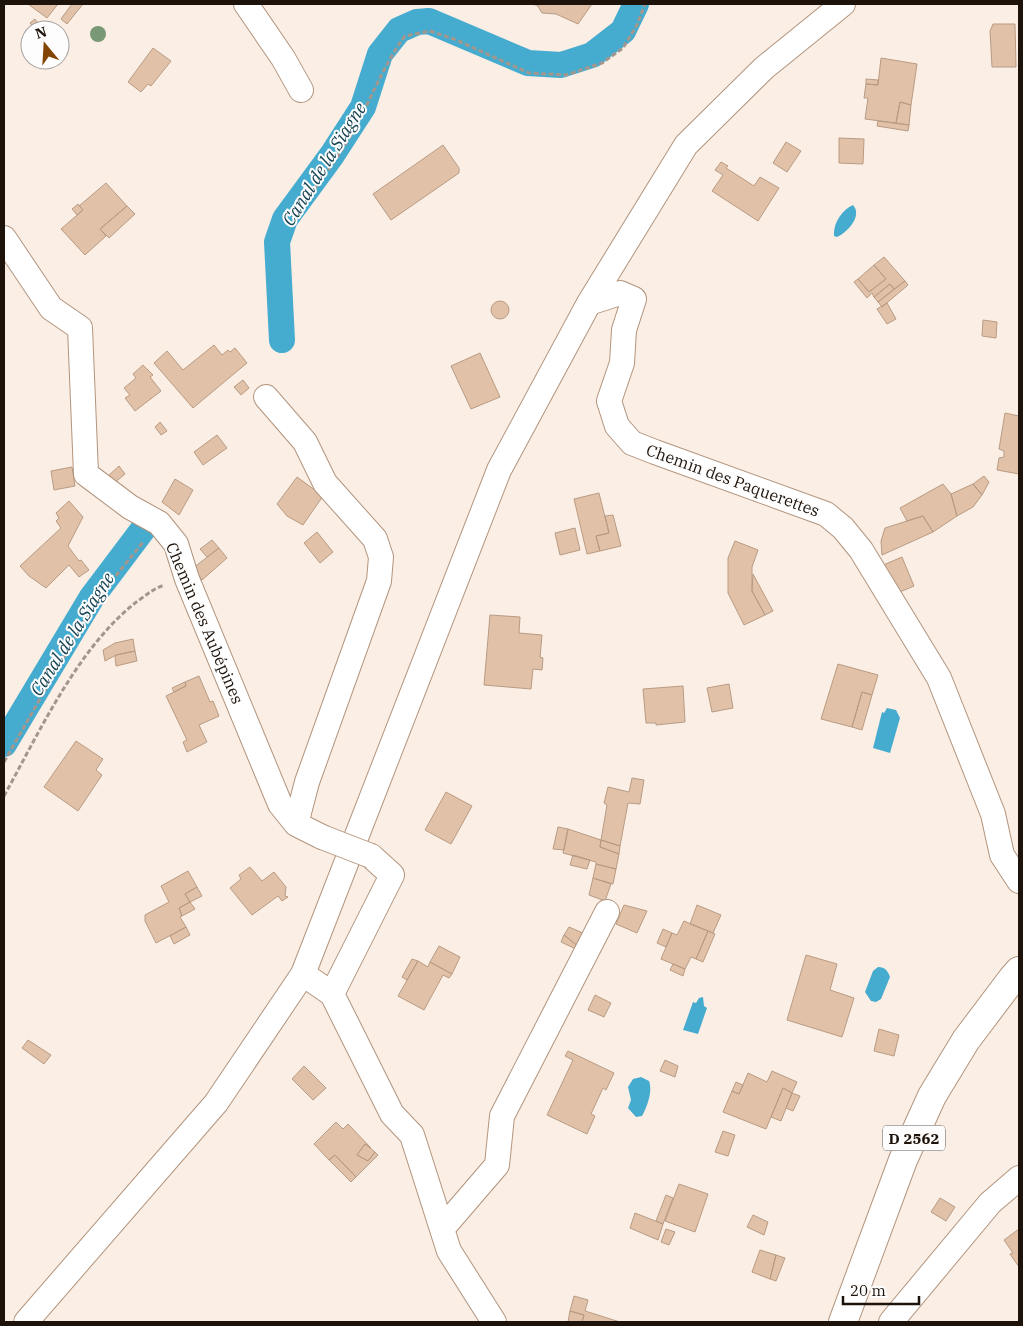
<svg xmlns="http://www.w3.org/2000/svg" width="1023" height="1326" viewBox="0 0 1023 1326" font-family="'IBM Plex Serif',serif">
<rect width="100%" height="100%" fill="#fbeee4"/>
<!-- water -->
<path fill="#45acd0" d="M 853,205 C 863,216 847,233 837,237 L 834,236 C 833,223 842,210 853,205 Z
M 887,708 L 896,710 L 900,718 L 890,753 L 873,748 L 882,712 L 884,713 Z
M 878,967 C 885,967 888,971 890,977 L 881,999 L 876,1002 L 871,1001 L 865,992 L 873,971 Z
M 703,997 L 704,1006 L 707,1008 L 698,1034 L 683,1030 L 693,1002 L 696,1003 L 699,998 Z
M 641,1077 L 649,1081 C 653,1091 647,1107 642,1116 L 636,1117 L 628,1108 L 631,1100 L 628,1087 L 633,1079 Z"/>
<g fill="none" stroke-linecap="round" stroke-linejoin="round">
<!-- canal -->
<path stroke="#45acd0" stroke-width="26" d="M 282,340 L 277,242 L 285,219 L 332,155 L 363,107 L 380,54 L 399,30 L 417,22 L 429,21 L 528,63 L 561,65 L 592,55 L 623,31 L 636,4
M 4,744 L 92,597 L 144,528"/>
</g>
<!-- building -->
<path fill="#e1c2a9" stroke="#b99b83" d="M 28,4 L 58,4 L 47,18 Z
M 72,4 L 83,4 L 67,24 L 61,19 Z
M 527,4 L 592,4 L 578,24 L 556,14 L 542,13 L 537,5 Z
M 35,19 L 39,25 L 34,28 L 30,23 Z
M 993,24 L 1015,24 L 1016,67 L 992,67 L 990,31 Z
M 153,48 L 171,61 L 151,86 L 148,84 L 141,92 L 128,82 Z
M 881,58 L 917,64 L 911,105 L 900,102 L 896,123 L 865,119 L 868,98 L 864,98 L 866,84 L 878,85 Z
M 866,79 L 878,80 L 878,85 L 866,84 Z
M 900,102 L 911,105 L 909,125 L 896,123 Z
M 878,121 L 909,125 L 908,131 L 877,126 Z
M 839,138 L 864,139 L 863,164 L 839,163 Z
M 786,142 L 801,151 L 787,172 L 773,163 Z
M 443,145 L 459,168 L 459,173 L 391,220 L 373,194 Z
M 721,162 L 728,166 L 726,168 L 754,186 L 760,177 L 779,188 L 758,221 L 712,191 L 723,175 L 715,170 Z
M 106,183 L 127,206 L 100,229 L 106,236 L 85,255 L 61,229 L 83,210 L 79,206 Z
M 78,204 L 83,210 L 77,215 L 72,209 Z
M 127,206 L 135,214 L 109,238 L 100,229 Z
M 884,257 L 905,281 L 894,289 L 890,284 L 874,297 L 872,293 L 867,298 L 854,282 L 858,279 L 869,292 L 886,279 L 874,265 Z
M 874,265 L 886,279 L 869,292 L 858,279 Z
M 905,281 L 908,285 L 882,307 L 878,302 Z
M 890,284 L 894,289 L 878,302 L 874,297 Z
M491 310a9 9 0 1 1 18 0a9 9 0 1 1-18 0Z
M 887,303 L 896,319 L 887,324 L 877,309 Z
M 983,320 L 997,322 L 996,338 L 982,336 Z
M 214,345 L 222,355 L 228,350 L 230,352 L 235,348 L 247,363 L 193,408 L 154,363 L 167,351 L 183,370 Z
M 480,353 L 500,397 L 471,409 L 451,366 Z
M 143,365 L 153,375 L 150,377 L 161,391 L 135,411 L 125,398 L 130,395 L 124,388 L 136,378 L 133,374 Z
M 243,380 L 249,388 L 241,395 L 234,387 Z
M 1005,413 L 1019,416 L 1019,474 L 997,470 L 999,458 L 1004,457 L 1004,451 L 999,449 Z
M 160,422 L 167,431 L 161,435 L 155,427 Z
M 217,435 L 227,448 L 203,465 L 194,452 Z
M 119,466 L 125,474 L 113,484 L 107,477 Z
M 72,467 L 75,486 L 54,490 L 51,471 Z
M 984,476 L 989,482 L 982,495 L 973,484 Z
M 297,477 L 323,496 L 303,525 L 287,516 L 277,504 Z
M 175,479 L 193,490 L 179,515 L 162,502 Z
M 943,484 L 951,494 L 957,516 L 933,532 L 923,516 L 907,521 L 900,508 Z
M 973,484 L 982,495 L 973,507 L 957,516 L 951,494 Z
M 599,493 L 609,533 L 596,536 L 600,551 L 587,554 L 574,499 Z
M 69,501 L 83,517 L 68,546 L 79,561 L 81,560 L 89,570 L 79,577 L 69,565 L 46,588 L 29,576 L 20,566 L 61,528 L 56,521 L 59,518 L 56,513 Z
M 613,515 L 621,546 L 600,551 L 596,536 L 609,533 L 605,516 Z
M 923,516 L 933,532 L 882,555 L 881,541 L 885,528 Z
M 575,528 L 580,550 L 560,555 L 555,533 Z
M 317,532 L 333,552 L 320,563 L 304,543 Z
M 212,540 L 219,548 L 207,557 L 200,549 Z
M 735,541 L 758,550 L 752,567 L 752,591 L 765,615 L 744,625 L 728,593 L 728,558 Z
M 219,548 L 227,558 L 202,580 L 193,568 Z
M 902,557 L 914,586 L 895,594 L 881,566 Z
M 753,574 L 773,611 L 765,615 L 752,591 Z
M 490,615 L 520,617 L 519,633 L 542,635 L 540,657 L 543,658 L 542,670 L 533,669 L 531,689 L 484,685 Z
M 133,639 L 135,651 L 116,655 L 105,661 L 103,650 L 115,643 Z
M 135,651 L 137,661 L 116,666 L 115,657 L 116,655 Z
M 838,664 L 878,675 L 872,695 L 862,692 L 852,727 L 821,719 Z
M 199,676 L 210,702 L 213,701 L 219,716 L 199,725 L 207,742 L 187,752 L 183,742 L 187,740 L 166,696 L 186,686 L 185,682 Z
M 185,682 L 186,686 L 174,692 L 172,688 Z
M 729,684 L 733,708 L 712,712 L 707,688 Z
M 683,686 L 685,722 L 656,725 L 656,723 L 646,723 L 643,689 Z
M 862,692 L 872,695 L 862,730 L 852,727 Z
M 76,741 L 103,759 L 96,770 L 102,775 L 78,811 L 44,787 Z
M 632,778 L 644,780 L 640,804 L 628,803 L 620,846 L 601,840 L 607,805 L 604,803 L 608,787 L 629,792 Z
M 446,792 L 472,806 L 451,844 L 425,830 Z
M 558,827 L 568,829 L 564,850 L 553,849 Z
M 568,829 L 601,840 L 600,847 L 619,854 L 616,869 L 596,864 L 596,862 L 563,853 Z
M 601,840 L 620,846 L 619,854 L 600,847 Z
M 573,855 L 590,860 L 587,869 L 570,865 Z
M 596,864 L 616,869 L 613,884 L 593,878 Z
M 250,867 L 262,881 L 274,872 L 286,887 L 285,896 L 288,897 L 282,901 L 278,896 L 252,915 L 230,888 L 241,879 L 239,875 Z
M 188,871 L 197,887 L 185,894 L 190,902 L 179,908 L 182,916 L 180,917 L 186,927 L 156,943 L 145,921 L 145,915 L 169,902 L 161,886 Z
M 593,878 L 611,884 L 605,901 L 589,895 Z
M 197,887 L 202,896 L 190,902 L 185,894 Z
M 190,902 L 195,909 L 182,916 L 179,908 Z
M 624,905 L 647,911 L 637,933 L 616,924 Z
M 697,905 L 721,915 L 713,933 L 690,924 Z
M 684,921 L 708,931 L 696,959 L 691,957 L 685,969 L 661,959 L 672,933 L 677,935 Z
M 186,927 L 190,935 L 174,944 L 170,936 Z
M 569,927 L 585,934 L 579,947 L 564,935 Z
M 663,929 L 672,933 L 666,947 L 657,943 Z
M 708,931 L 715,934 L 703,962 L 696,959 Z
M 564,935 L 579,947 L 578,950 L 561,942 Z
M 439,946 L 460,957 L 452,974 L 430,962 Z
M 806,955 L 837,964 L 830,990 L 854,998 L 842,1037 L 787,1020 Z
M 412,959 L 418,961 L 407,980 L 402,977 Z
M 418,961 L 428,967 L 430,962 L 452,974 L 449,978 L 443,975 L 424,1010 L 398,996 Z
M 673,964 L 685,969 L 683,976 L 670,970 Z
M 595,995 L 611,1003 L 604,1017 L 588,1010 Z
M 879,1029 L 899,1035 L 894,1056 L 874,1051 Z
M 28,1040 L 51,1055 L 44,1064 L 22,1048 Z
M 568,1051 L 614,1073 L 606,1090 L 603,1088 L 591,1114 L 595,1116 L 587,1134 L 547,1115 L 573,1060 L 565,1056 Z
M 665,1060 L 678,1066 L 675,1077 L 660,1071 Z
M 304,1066 L 326,1088 L 313,1100 L 292,1079 Z
M 772,1071 L 797,1082 L 792,1093 L 783,1088 L 766,1129 L 723,1112 L 732,1091 L 739,1094 L 748,1073 L 767,1082 Z
M 736,1082 L 743,1085 L 739,1094 L 732,1091 Z
M 783,1088 L 792,1093 L 781,1121 L 771,1117 Z
M 792,1093 L 800,1096 L 793,1111 L 786,1108 Z
M 336,1122 L 343,1129 L 348,1124 L 371,1148 L 365,1144 L 357,1155 L 368,1161 L 375,1152 L 378,1155 L 356,1177 L 335,1155 L 329,1160 L 314,1144 Z
M 723,1131 L 735,1135 L 728,1156 L 715,1152 Z
M 365,1144 L 375,1152 L 368,1161 L 357,1155 Z
M 335,1155 L 356,1177 L 351,1182 L 329,1160 Z
M 679,1184 L 708,1194 L 695,1232 L 665,1221 Z
M 666,1195 L 673,1198 L 663,1224 L 656,1221 Z
M 940,1198 L 955,1207 L 946,1221 L 931,1212 Z
M 635,1213 L 663,1224 L 658,1240 L 630,1228 Z
M 753,1215 L 768,1222 L 764,1235 L 747,1227 Z
M 666,1229 L 675,1232 L 669,1245 L 661,1242 Z
M 1019,1229 L 1019,1267 L 1010,1254 L 1013,1253 L 1004,1240 Z
M 760,1250 L 776,1255 L 770,1279 L 752,1272 Z
M 776,1255 L 785,1258 L 776,1281 L 770,1279 Z
M 574,1296 L 588,1300 L 585,1311 L 620,1322 L 582,1322 L 584,1315 L 570,1311 Z
M 570,1311 L 584,1315 L 582,1322 L 568,1322 Z"/>
<g fill="none" stroke-linecap="round" stroke-linejoin="round">
<!-- minor casing -->
<g stroke="#b2947d" stroke-width="26">
<path id="minor" d="M 246,4 L 283,58 L 301,90
M 4,238 L 51,308 L 80,328 L 86,474 L 130,507 L 159,523 L 176,544 L 187,579 L 280,804 L 296,824 L 322,837
M 589,303 L 620,293 L 634,299 L 624,330 L 622,363 L 609,401 L 617,426 L 632,443 L 655,452 L 826,514 L 843,528 L 861,550 L 939,678 L 993,814 L 1002,855 L 1019,881
M 266,397 L 305,442 L 325,483 L 375,539 L 381,557 L 379,581 L 307,782 L 296,824
M 303,974 L 332,994 L 392,1114 L 412,1135 L 449,1251 L 494,1322
M 332,994 L 392,875 L 371,856
M 442,1229 L 497,1165 L 502,1116 L 607,912
M 26,1322 L 216,1103 L 303,974 L 499,470 L 589,303 L 686,145 L 764,68 L 843,4
M 891,1322 L 990,1203 L 1019,1178"/>
</g>
<!-- major casing -->
<g stroke="#b2947d" stroke-width="30">
<path id="major" d="M 843,1322 L 903,1160 L 932,1096 L 966,1040 L 1012,979 L 1019,971"/>
</g>
<!-- path -->
<path stroke="#a3978d" stroke-width="3" stroke-dasharray="5 2.5" stroke-linecap="butt" d="M 298,213 C 314,188 333,165 348,140 C 369,106 381,68 405,36 L 430,31 L 454,39 L 529,73 L 566,75 L 602,63 L 623,48 L 637,25 L 645,4
M 4,762 L 97,599 L 144,541
M 4,796 C 40,731 79,645 139,600 C 148,594 154,588 165,585"/>
<!-- minor -->
<use href="#minor" stroke="#fff" stroke-width="24"/>
<!-- major -->
<use href="#major" stroke="#fff" stroke-width="28"/>
<!-- minor-bridge casing -->
<g stroke="#b2947d" stroke-width="26" stroke-linecap="butt">
<path id="minor-bridge" d="M 322,837 L 371,856"/>
</g>
<!-- minor-bridge -->
<use href="#minor-bridge" stroke="#fff" stroke-width="24"/>
</g>
<!-- trees -->
<circle fill="#799976" cx="98" cy="34" r="8"/>
<g text-anchor="middle" dominant-baseline="central" stroke-width="4" stroke-linejoin="round" paint-order="stroke">
<!-- shield labels -->
<rect fill="#fdfdfd" stroke="#615953" stroke-width="1" x="883" y="1125.5" width="62" height="25" rx="4"/>
<g font-size="15" font-weight="bold" fill="#1e130a">
<text x="914" y="1138">D 2562</text>
</g>
<!-- street labels -->
<g font-size="16" fill="#1e130a" stroke="#fdfdfd">
<text transform="translate(733 480) rotate(20)">Chemin des Paquerettes</text>
<text transform="translate(205 623) rotate(67)">Chemin des Aubépines</text>
</g>
<!-- water labels -->
<g font-size="18" font-style="italic" fill="#154252" stroke="#fdfdfd">
<text transform="translate(324 164) rotate(-58)">Canal de la Siagne</text>
<text transform="translate(72 634) rotate(-58)">Canal de la Siagne</text>
</g>
</g>
<!-- border -->
<rect width="1023" height="1326" fill="none" stroke="#1e130a" stroke-width="10"/>
<!-- north arrow -->
<g transform="translate(45 45) rotate(342)"><circle r="24" fill="#fdfdfd" stroke="#a49f9c"/>
<path d="M0-4L9 19L0 12L-9 19Z" fill="#824500"/>
<text y="-8" font-size="14" font-weight="bold" text-anchor="middle" fill="#1e130a">N</text>
</g>
<!-- scale -->
<path d="M843 1296v8h76v-8" fill="none" stroke="#1e130a" stroke-width="2.5"/>
<text x="850" y="1296" font-size="15" fill="#1e130a" stroke="#fdfdfd" stroke-width="4" paint-order="stroke">20 m</text>
</svg>
